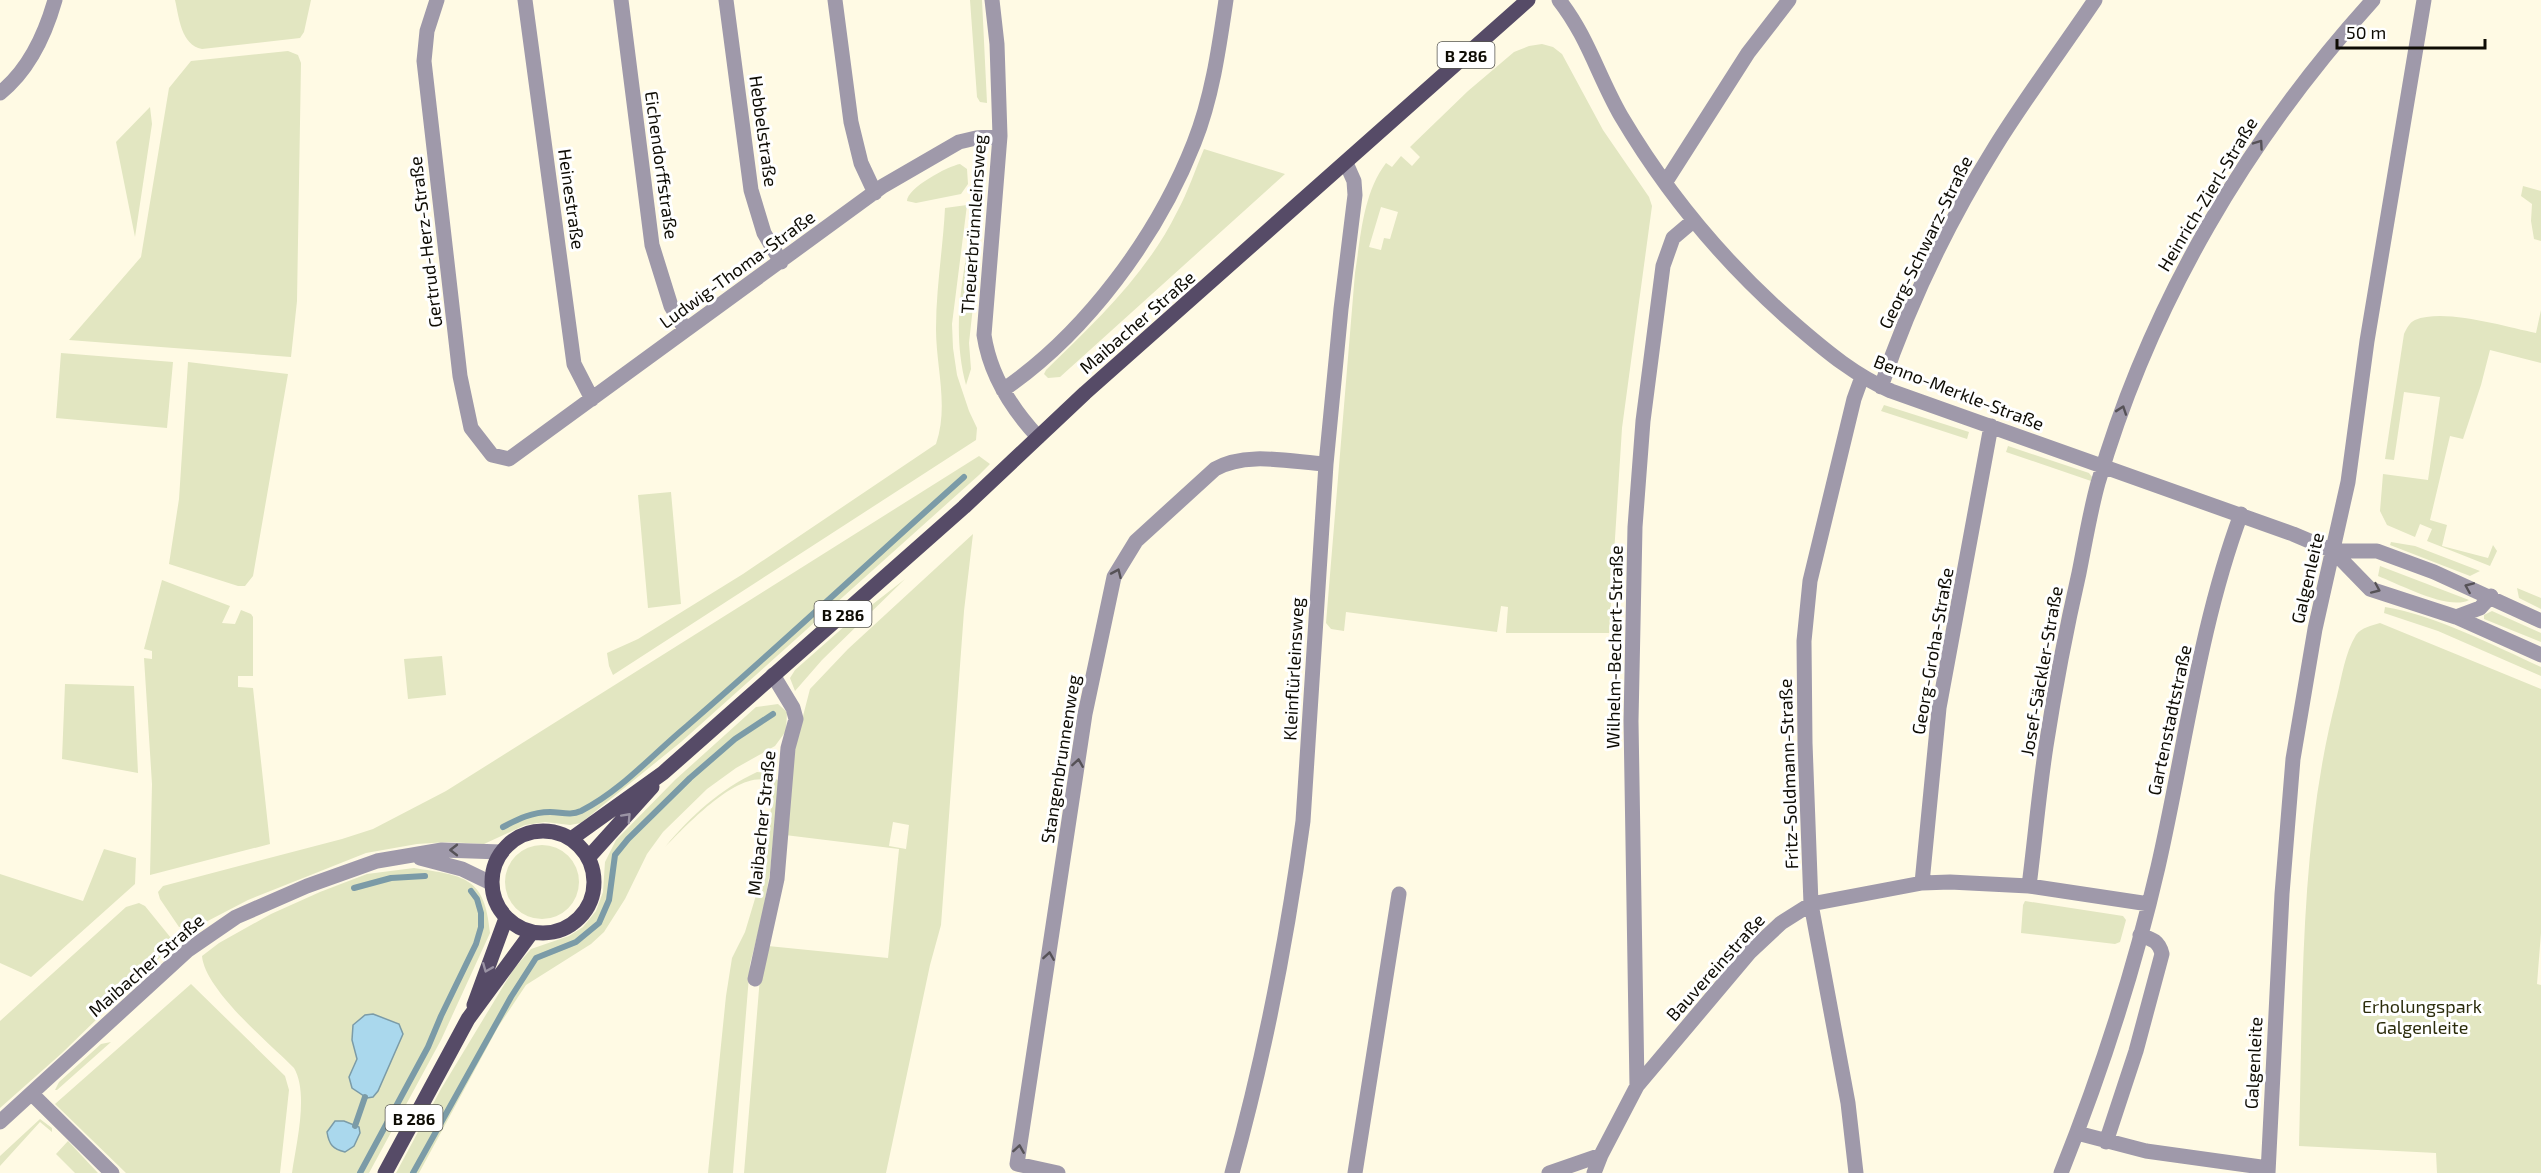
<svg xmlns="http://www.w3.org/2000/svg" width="2541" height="1173" viewBox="0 0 2541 1173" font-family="'Exo 2',sans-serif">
<rect width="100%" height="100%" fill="#fffae4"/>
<!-- green -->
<path fill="#e2e6c1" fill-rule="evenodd" d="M 175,0 L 311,0 L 304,32 L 300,38 L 202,49 C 181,45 179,17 175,0 Z
M 970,0 L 982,0 L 987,103 L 980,102 L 977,97 Z
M 1542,44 L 1553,47 L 1562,54 L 1603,130 L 1649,197 L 1652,206 L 1622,428 L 1609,633 L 1506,633 L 1508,607 L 1501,606 L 1497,632 L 1346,612 L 1344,631 L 1331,629 L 1326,623 L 1355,273 C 1361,236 1363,193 1386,163 L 1392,167 L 1401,156 L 1412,166 L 1420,157 L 1410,147 L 1468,91 L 1514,52 L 1529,46 ZM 1381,207 L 1398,212 L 1390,239 L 1384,238 L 1381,250 L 1369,247 Z
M 288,51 L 298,55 L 301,63 L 297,301 L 291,357 L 69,340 L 141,257 L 169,88 L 191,61 Z
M 150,107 L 152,124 L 135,237 L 116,142 Z
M 1204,149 L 1285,174 L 1060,377 L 1048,378 L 1044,374 L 1046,370 C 1095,322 1146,275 1177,212 C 1188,192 1195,170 1204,149 Z
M 960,164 L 967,169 L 968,184 L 961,194 L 916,203 L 907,201 C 907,188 948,166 960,164 Z
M 2523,186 L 2541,191 L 2541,241 L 2534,239 L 2531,221 L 2532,204 L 2521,196 Z
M 967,205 L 952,324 L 953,348 L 957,375 L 969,411 L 977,428 L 976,440 L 613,675 L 609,666 L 607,653 L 638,639 L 743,574 L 936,444 C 949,406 936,367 936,329 C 936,288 943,248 945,208 Z
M 969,241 L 980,242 L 969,343 L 971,369 L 966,385 C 953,336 960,290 969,241 Z
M 2541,310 L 2541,363 L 2490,350 L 2481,385 L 2463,439 L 2450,436 L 2430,520 L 2447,525 L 2442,546 L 2488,558 L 2493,545 L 2497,551 L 2490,566 L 2427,541 L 2432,529 L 2420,524 L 2415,537 L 2387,525 L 2380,511 L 2383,474 L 2428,480 L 2440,397 L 2404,392 L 2394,460 L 2385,459 L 2404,334 C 2407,328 2409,323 2415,320 C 2445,308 2505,327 2536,333 Z
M 61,353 L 173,362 L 167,428 L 56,418 Z
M 188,362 L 288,374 L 253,576 L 245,586 L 238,586 L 169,564 L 179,499 Z
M 1884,405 L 1969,432 L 1967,439 L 1881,411 Z
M 2008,446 L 2089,473 L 2092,477 L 2091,481 L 2006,452 Z
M 979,456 L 990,464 L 979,475 L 681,742 L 581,823 L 570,825 L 545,822 L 525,825 L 484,844 L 448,842 L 417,844 L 366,853 L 248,900 L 200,925 L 179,927 L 160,899 L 158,892 L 163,886 L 342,839 L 373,829 L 446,791 Z
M 671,492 L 681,604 L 648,608 L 638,495 Z
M 973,534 L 964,611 L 941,925 L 930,965 L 886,1173 L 744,1173 L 760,977 L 768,946 L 888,958 L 899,849 L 785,835 L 795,747 L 810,689 L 848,649 ZM 893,822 L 909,825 L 906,849 L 889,846 Z
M 2391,542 L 2415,546 L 2480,571 L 2470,576 L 2390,545 Z
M 2380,566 L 2469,600 C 2449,611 2399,584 2378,576 Z
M 905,579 L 822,660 L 795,691 L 790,678 L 795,670 L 846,625 Z
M 162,580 L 230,606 L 222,623 L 235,624 L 241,610 L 251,614 L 253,617 L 253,676 L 238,676 L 238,687 L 253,688 L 270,844 L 150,875 L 152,784 L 144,658 L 152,659 L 152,651 L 144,649 Z
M 2517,588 L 2541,598 L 2541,609 L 2519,598 Z
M 2385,607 C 2435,615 2495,646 2541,667 L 2541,676 L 2438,631 L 2384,613 Z
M 2492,611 L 2541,633 L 2541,642 L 2484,619 L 2484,615 Z
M 2380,623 L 2541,689 L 2541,933 L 2537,984 L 2541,985 L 2541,1173 L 2437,1173 L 2436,1153 L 2299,1146 C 2303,999 2299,839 2337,696 C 2342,676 2345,653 2356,635 C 2362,627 2371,626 2380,623 Z
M 442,656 L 446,695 L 408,699 L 404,659 Z
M 65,684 L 134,686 L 138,773 L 62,759 Z
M 778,704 L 787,712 L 786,731 L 775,746 L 736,768 L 707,789 L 663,832 L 647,854 L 625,899 L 604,932 L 591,944 L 526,985 L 498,1027 L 419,1173 L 396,1173 L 441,1089 L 513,970 L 531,949 L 569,936 L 583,927 L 596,911 L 603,892 L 605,862 L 616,840 L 675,780 L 756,707 Z
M 757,772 L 766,773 L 779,781 L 770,872 L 762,917 L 750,964 L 733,1173 L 708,1173 L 726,996 L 732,958 L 745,932 L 763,872 L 774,783 C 743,763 686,826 665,847 C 692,815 719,790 757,772 Z
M505 882a37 37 0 1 1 74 0a37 37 0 1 1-74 0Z
M 104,849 L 136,858 L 135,884 L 31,977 L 0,963 L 0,874 L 83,901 Z
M 414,868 C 464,876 485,876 490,933 L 441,1040 L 369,1173 L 292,1173 C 296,1144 309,1094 294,1068 C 269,1043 205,990 202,956 L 219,943 L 271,914 L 320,892 L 367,874 ZM 373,1014 L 352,1088 L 353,1068 L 357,1060 L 353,1025 L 365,1015 Z
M 2025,901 L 2123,916 L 2126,920 L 2120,942 L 2115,944 L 2021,933 L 2023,905 Z
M 139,903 L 145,906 L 175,943 L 62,1053 L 0,1108 L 0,1021 L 126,907 Z
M 191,984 L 285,1076 L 289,1090 L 280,1173 L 126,1173 L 55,1104 Z
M 111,1042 L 57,1090 L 55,1090 L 59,1082 L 101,1044 Z
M 40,1119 L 52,1128 L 52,1132 L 40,1122 L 0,1166 L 0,1156 Z
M 68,1141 L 98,1173 L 75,1173 L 56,1154 Z"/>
<!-- water -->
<path fill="#aad8ed" stroke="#7b9ba7" stroke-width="1.5" d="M 373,1014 L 399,1024 L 403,1034 L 378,1091 L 373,1097 L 367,1098 L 352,1088 L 349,1077 L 357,1059 L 352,1040 L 353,1025 L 365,1015 Z
M 335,1121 L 344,1121 L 359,1127 L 360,1133 L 354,1146 L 345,1152 C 333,1149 329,1145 327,1132 Z"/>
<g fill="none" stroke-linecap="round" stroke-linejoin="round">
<!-- stream -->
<path stroke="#7b9ba7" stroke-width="6" d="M 503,827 C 518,819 532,812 550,812 C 561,812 570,816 581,811 C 621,791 653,754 687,726 C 781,645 871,560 964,477
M 354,888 L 391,878 L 425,876
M 355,1126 L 365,1097
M 360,1173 L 428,1047 L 441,1016 L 476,944 L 481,927 L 481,913 L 477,899 L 471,891
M 413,1173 L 511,997 L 536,958 L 576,942 L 599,923 L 609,900 L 615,855 L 628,839 L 690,778 L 735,739 L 773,714"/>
<!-- street -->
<path stroke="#9f99aa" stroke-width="15" d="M 437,0 L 427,31 L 424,61 L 460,376 L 471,428 L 492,455 L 509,459 L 883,186 L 959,142 L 976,138 L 1000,136
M 525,0 L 574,364 L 592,399
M 621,0 L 652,245 L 671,306 L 685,329
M 726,0 L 751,190 L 764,233 L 781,262
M 835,0 L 851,122 L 861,163 L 875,193
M 992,0 L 997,44 L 1000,136 L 984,335 C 990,375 1011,408 1038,437
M 1559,0 C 1588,37 1598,76 1621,116 C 1669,197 1727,266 1798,327 C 1827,352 1856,376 1891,391 L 2293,534 L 2333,551 L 2370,589 L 2456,617 L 2541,655
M 0,93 C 29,70 45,35 55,0
M 1665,183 L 1748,53 L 1789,0
M 1881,387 C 1909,304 1949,221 1995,147 C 2026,97 2062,49 2095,0
M 1003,390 C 1086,333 1157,237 1194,143 C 1212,98 1219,48 1226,0
M 2333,551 L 2377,551 L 2434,572 L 2541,621
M 2456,617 L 2480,608 L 2491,596
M 420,858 L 462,869 L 491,883
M 1922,883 L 1939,708 L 1991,426
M 2029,886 C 2035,839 2039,792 2046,746 C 2055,688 2066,630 2079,573 C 2085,543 2090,512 2098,483 C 2151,302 2247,139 2373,0
M 755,979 L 777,879 L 788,748 L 796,719 L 793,708 L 773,675
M 1637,1086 L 1631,721 L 1635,527 L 1643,421 L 1663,266 L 1673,238 L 1693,221
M 32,1094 L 112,1173
M 0,1122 L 188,950 L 236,917 L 307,886 L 377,861 L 442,850 L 501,852
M 2077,1133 L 2146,1151 L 2268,1168
M 2106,1142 L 2136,1051 L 2162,954 C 2159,941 2152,939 2140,935
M 1058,1173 L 1017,1164 L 1085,714 L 1114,577 L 1136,541 L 1215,469 C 1246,451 1291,462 1326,464
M 1232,1173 C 1264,1058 1287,940 1303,821 L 1326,464 L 1341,309 L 1355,195 L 1354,181 L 1346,163
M 1355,1173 L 1399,894
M 1549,1173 L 1601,1155
M 1594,1173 L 1601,1155 L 1637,1086 L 1750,952 L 1781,923 L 1811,904 L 1922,883 L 1950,882 L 2029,886 L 2149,904
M 1856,1173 L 1848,1103 L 1811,904 L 1805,743 L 1804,641 L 1810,581 L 1854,399 L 1862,377
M 2061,1173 C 2101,1073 2134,971 2158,867 C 2185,749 2199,627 2241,514
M 2268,1173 L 2282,894 L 2293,759 L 2315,629 L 2348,482 L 2367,341 L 2424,0"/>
<!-- primary -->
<path stroke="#564b67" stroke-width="15" d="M492 882a51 51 0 1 1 102 0a51 51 0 1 1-102 0Z
M 571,839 L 663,773 L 964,507 L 1085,393 L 1528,0
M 588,858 L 652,787
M 474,1005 L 506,918
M 385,1173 L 468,1019 L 532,932"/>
</g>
<!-- one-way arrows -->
<defs><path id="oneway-chevron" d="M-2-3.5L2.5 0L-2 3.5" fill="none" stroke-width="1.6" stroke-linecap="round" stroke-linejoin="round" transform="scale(1.5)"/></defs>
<g stroke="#565257">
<use href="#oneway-chevron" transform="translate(2259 144) rotate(-55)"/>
<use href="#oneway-chevron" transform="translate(2122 410) rotate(-71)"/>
<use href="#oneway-chevron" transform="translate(1117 573) rotate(-66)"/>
<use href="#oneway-chevron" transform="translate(2469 587) rotate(-157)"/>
<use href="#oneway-chevron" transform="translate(2376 589) rotate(24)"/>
<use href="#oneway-chevron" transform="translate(1078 763) rotate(-81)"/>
<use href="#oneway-chevron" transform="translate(454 850) rotate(-180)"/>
<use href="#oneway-chevron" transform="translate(1049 956) rotate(-81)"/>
<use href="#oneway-chevron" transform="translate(1019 1149) rotate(-81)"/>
</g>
<g stroke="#9a93a4">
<use href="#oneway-chevron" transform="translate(627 817) rotate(-47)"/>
<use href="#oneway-chevron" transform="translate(487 968) rotate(112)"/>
</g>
<g text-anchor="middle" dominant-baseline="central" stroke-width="6" stroke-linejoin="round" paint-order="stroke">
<!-- shield labels -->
<g fill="#fff" stroke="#56554f" stroke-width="1.5">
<rect x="1437.5" y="42" width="57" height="26" rx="4.5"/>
<rect x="814.5" y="601" width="57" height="26" rx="4.5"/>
<rect x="385.5" y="1105" width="57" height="26" rx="4.5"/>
</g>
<g font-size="16" font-weight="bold" fill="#0e0c04">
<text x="1466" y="55">B 286</text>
<text x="843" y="614">B 286</text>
<text x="414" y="1118">B 286</text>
</g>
<!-- street labels -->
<g font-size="18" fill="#0e0c04" stroke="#fff">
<text transform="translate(764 131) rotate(82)">Hebbelstraße</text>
<text transform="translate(662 165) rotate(82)">Eichendorffstraße</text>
<text transform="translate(2207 194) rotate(-59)">Heinrich-Zierl-Straße</text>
<text transform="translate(572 199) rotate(82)">Heinestraße</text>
<text transform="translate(973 224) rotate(-86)">Theuerbrünnleinsweg</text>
<text transform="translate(425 242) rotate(-97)">Gertrud-Herz-Straße</text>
<text transform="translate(1925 242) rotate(-64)">Georg-Schwarz-Straße</text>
<text transform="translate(737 269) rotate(-36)">Ludwig-Thoma-Straße</text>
<text transform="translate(1137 322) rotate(-41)">Maibacher Straße</text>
<text transform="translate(1959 392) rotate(21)">Benno-Merkle-Straße</text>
<text transform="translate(2307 578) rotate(-77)">Galgenleite</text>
<text transform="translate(1614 647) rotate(-89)">Wilhelm-Bechert-Straße</text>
<text transform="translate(1932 651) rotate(-80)">Georg-Groha-Straße</text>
<text transform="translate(1293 669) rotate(-87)">Kleinflürleinsweg</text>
<text transform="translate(2041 671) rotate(-80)">Josef-Säckler-Straße</text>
<text transform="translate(2169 720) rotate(-78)">Gartenstadtstraße</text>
<text transform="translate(1060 759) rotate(-81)">Stangenbrunnenweg</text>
<text transform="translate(1788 774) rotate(-92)">Fritz-Soldmann-Straße</text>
<text transform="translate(761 823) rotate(-84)">Maibacher Straße</text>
<text transform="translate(146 965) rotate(-41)">Maibacher Straße</text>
<text transform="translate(1715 967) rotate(-48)">Bauvereinstraße</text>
<text transform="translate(2253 1063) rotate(-87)">Galgenleite</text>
</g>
<!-- park labels -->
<g font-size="18" fill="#2b2c0b" stroke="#fff">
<text x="2422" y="1006">Erholungspark<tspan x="2422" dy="21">Galgenleite</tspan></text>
</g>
</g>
<!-- scale -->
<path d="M2337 39v9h148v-9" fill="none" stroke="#0e0c04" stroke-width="3"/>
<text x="2346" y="39" font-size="18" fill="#0e0c04" stroke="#ffffff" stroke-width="4.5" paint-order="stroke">50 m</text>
</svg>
